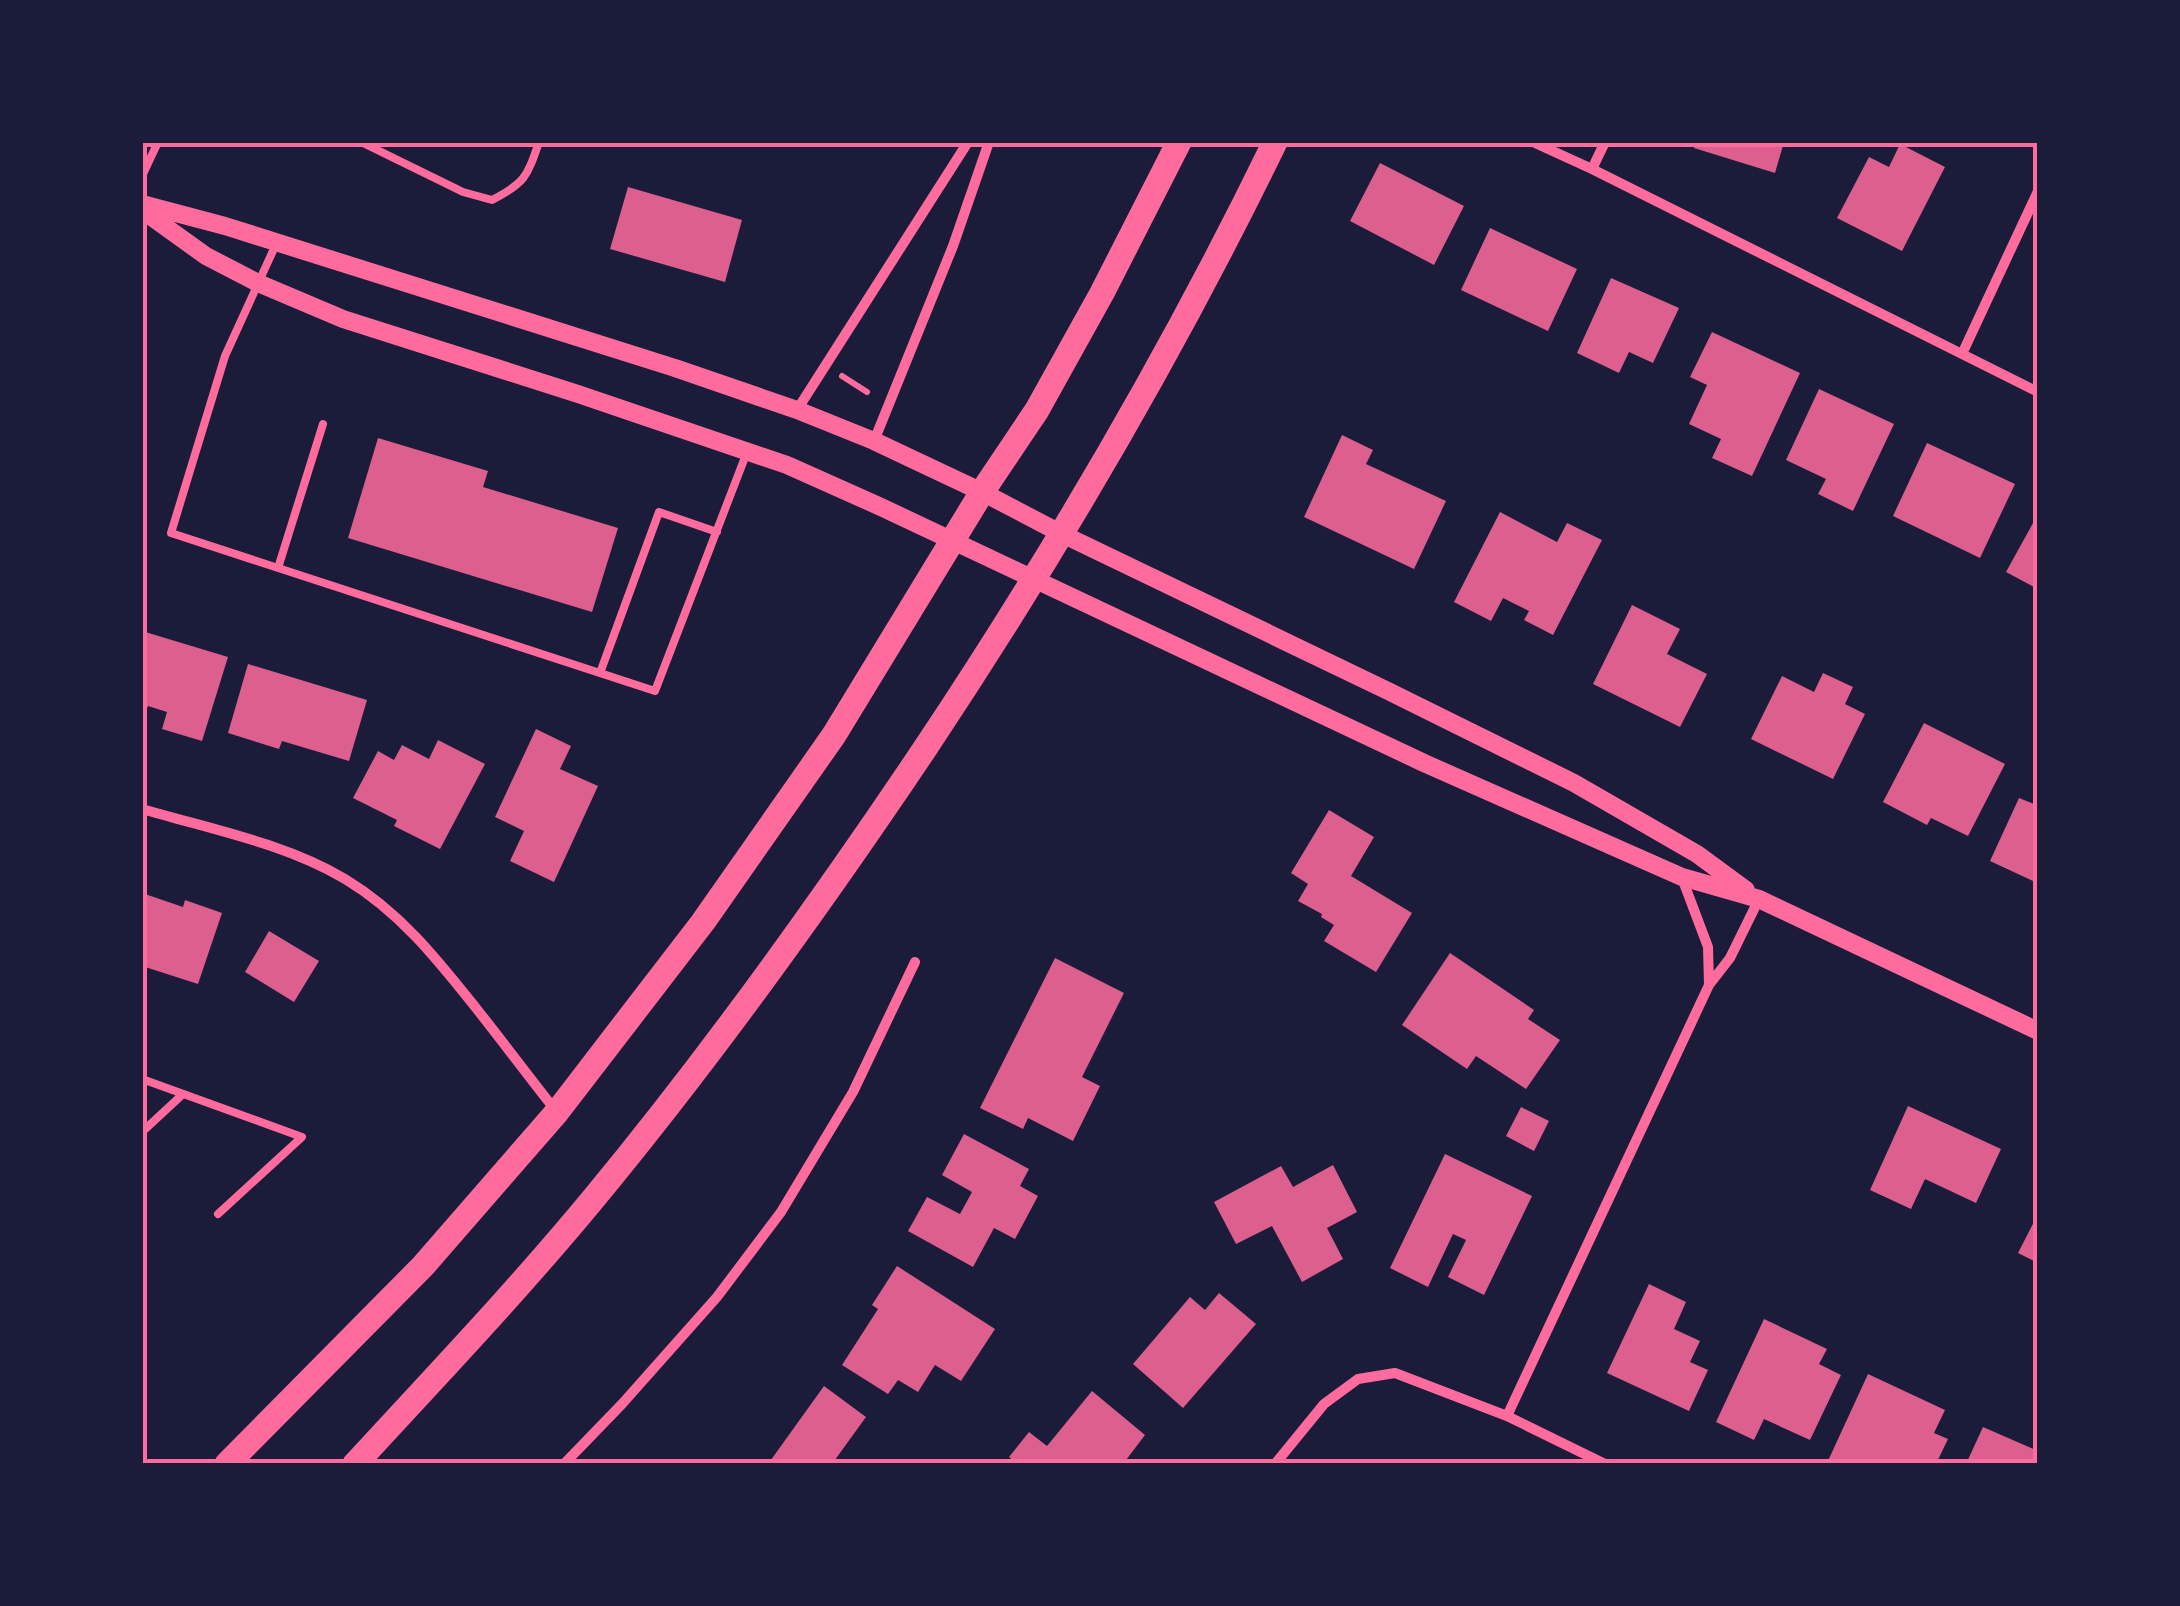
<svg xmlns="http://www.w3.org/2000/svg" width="2180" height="1606" viewBox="0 0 2180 1606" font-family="'Open Sans',sans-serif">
<rect width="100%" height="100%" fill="#1b1b3a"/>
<!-- building -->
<path fill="#dd5f8e" d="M 1696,142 L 1784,142 L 1775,173 L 1694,148 Z
M 1900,144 L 1945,167 L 1902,251 L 1837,218 L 1869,157 L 1889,167 Z
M 1380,163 L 1464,206 L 1434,265 L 1350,221 Z
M 628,187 L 742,220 L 725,282 L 610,249 Z
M 1490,228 L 1577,269 L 1548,331 L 1461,290 Z
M 1611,278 L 1679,308 L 1653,363 L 1629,352 L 1619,373 L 1577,353 Z
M 1712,332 L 1800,373 L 1752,476 L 1712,458 L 1721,439 L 1689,424 L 1707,385 L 1690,377 Z
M 1819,389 L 1894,424 L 1853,511 L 1818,494 L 1826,479 L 1786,460 Z
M 1342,435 L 1373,450 L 1366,464 L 1446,501 L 1414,569 L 1304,517 Z
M 378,438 L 488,471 L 483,487 L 618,528 L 592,612 L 348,538 Z
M 1927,443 L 2015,484 L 1980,558 L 1893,516 Z
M 1500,512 L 1557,542 L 1567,523 L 1602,540 L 1553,635 L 1524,620 L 1529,611 L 1503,598 L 1491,621 L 1454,602 Z
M 2038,514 L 2038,589 L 2006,572 Z
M 1632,605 L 1680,629 L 1667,654 L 1707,674 L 1680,727 L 1593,684 Z
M 142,631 L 228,657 L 202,741 L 162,729 L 167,712 L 148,706 L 142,721 Z
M 248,664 L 367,700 L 349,761 L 282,741 L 279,749 L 228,733 Z
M 1823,673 L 1853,687 L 1845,704 L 1865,714 L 1833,779 L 1751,739 L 1782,676 L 1814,692 Z
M 1924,723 L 2005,764 L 1968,836 L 1931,818 L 1927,825 L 1883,802 Z
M 536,729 L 571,746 L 560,769 L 598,786 L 554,882 L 510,861 L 524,831 L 495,817 Z
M 438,740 L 485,764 L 440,849 L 394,826 L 397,820 L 353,798 L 378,751 L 394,760 L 402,745 L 429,759 Z
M 2038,797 L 2038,871 L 2033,881 L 1990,861 L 2019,798 L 2034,804 Z
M 1329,810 L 1374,837 L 1351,876 L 1412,913 L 1376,972 L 1324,941 L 1334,925 L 1321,917 L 1322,914 L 1298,901 L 1308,884 L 1291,873 Z
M 142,893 L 183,907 L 185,900 L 222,913 L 198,984 L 142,966 Z
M 269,931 L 319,961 L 294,1002 L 245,972 Z
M 1450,953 L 1534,1010 L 1528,1019 L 1560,1040 L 1526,1089 L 1476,1056 L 1467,1069 L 1402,1025 Z
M 1055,958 L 1124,993 L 1082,1077 L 1100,1086 L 1073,1141 L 1028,1118 L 1023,1129 L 980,1108 Z
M 1908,1106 L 2001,1149 L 1976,1203 L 1925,1179 L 1911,1209 L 1870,1190 Z
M 1521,1107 L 1549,1121 L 1534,1151 L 1506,1136 Z
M 964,1134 L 1029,1169 L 1020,1186 L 1038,1196 L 1015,1239 L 994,1228 L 973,1267 L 908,1231 L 927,1197 L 960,1214 L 972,1192 L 942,1175 Z
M 1445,1154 L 1532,1196 L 1484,1295 L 1448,1277 L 1466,1240 L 1453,1234 L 1428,1287 L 1390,1268 Z
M 1333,1165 L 1357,1212 L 1327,1228 L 1343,1259 L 1302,1282 L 1272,1226 L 1236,1244 L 1214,1202 L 1281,1166 L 1293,1187 Z
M 2038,1214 L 2038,1263 L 2018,1253 Z
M 897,1266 L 995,1329 L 961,1381 L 935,1365 L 918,1392 L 898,1380 L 888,1394 L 842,1365 L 878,1309 L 872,1305 Z
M 1649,1284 L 1686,1302 L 1674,1329 L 1700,1341 L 1690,1362 L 1708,1370 L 1689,1411 L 1607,1373 Z
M 1219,1293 L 1256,1324 L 1183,1408 L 1133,1364 L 1190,1297 L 1205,1310 Z
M 1764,1319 L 1827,1349 L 1819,1364 L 1841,1375 L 1810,1440 L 1764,1419 L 1754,1440 L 1716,1422 Z
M 1868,1374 L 1945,1410 L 1934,1433 L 1948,1439 L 1936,1464 L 1874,1464 L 1865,1460 L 1864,1464 L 1827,1463 Z
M 824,1386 L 866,1417 L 832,1464 L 768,1464 Z
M 1092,1391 L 1145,1435 L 1123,1464 L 1017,1464 L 1009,1457 L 1029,1432 L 1047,1446 Z
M 1983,1427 L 2038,1451 L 2038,1464 L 1966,1464 Z"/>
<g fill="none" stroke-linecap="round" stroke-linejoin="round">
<!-- path -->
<path stroke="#ff6b9d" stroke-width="6" d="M 842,376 L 867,392"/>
<!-- service -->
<path stroke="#ff6b9d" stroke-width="8" d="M 361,142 L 463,192 L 492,200 C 525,183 527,177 539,142
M 142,176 L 158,142
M 277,242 L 225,356 L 171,533 L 655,691 L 747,452
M 278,568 L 323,424
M 600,673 L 659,512 L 717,532
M 142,1079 L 302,1137 L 218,1214
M 142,1132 L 183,1094"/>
<!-- minor -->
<path stroke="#ff6b9d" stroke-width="10" d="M 1533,142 L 1592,169 L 2038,392
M 1592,169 L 1605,142
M 1962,354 L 2038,191
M 797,410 L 968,142
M 874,441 L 953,246 L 989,142
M 142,809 C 210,829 284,843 345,879 C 400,912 437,959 476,1008 C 503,1042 529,1077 556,1111
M 1682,878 L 1708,947 L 1709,985
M 1507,1416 L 1709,985 L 1730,958 L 1759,899
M 564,1464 L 622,1404 L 717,1297 L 781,1212 L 853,1092 L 915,962
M 1275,1464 L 1324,1404 L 1358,1379 L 1395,1373 L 1507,1416 L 1605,1464"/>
<!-- tertiary -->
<path stroke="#ff6b9d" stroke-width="18" d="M 142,204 L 225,226 L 675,368 L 797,410 L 874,441 L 982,492 L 1062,534 L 1386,690 L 1574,783 L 1697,854 L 1746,890
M 142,210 L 206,256 L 258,283 L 343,319 L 578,394 L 787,465 L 881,507 L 1424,763 L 1682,877 L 1759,899 L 2038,1031"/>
<!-- primary -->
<path stroke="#ff6b9d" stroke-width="25" d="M 227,1464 L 423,1266 L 557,1112 L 703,922 L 834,735 L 982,492 L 1037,410 L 1102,293 L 1179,142
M 355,1464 C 436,1376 518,1290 594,1198 C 713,1054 822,902 926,747 C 1055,553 1173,352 1275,142"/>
</g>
<!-- border -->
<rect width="2180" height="1606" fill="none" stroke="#1b1b3a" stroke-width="290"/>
<rect x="145" y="145" width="1890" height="1316" fill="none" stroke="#ff6b9d" stroke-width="4"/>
</svg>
